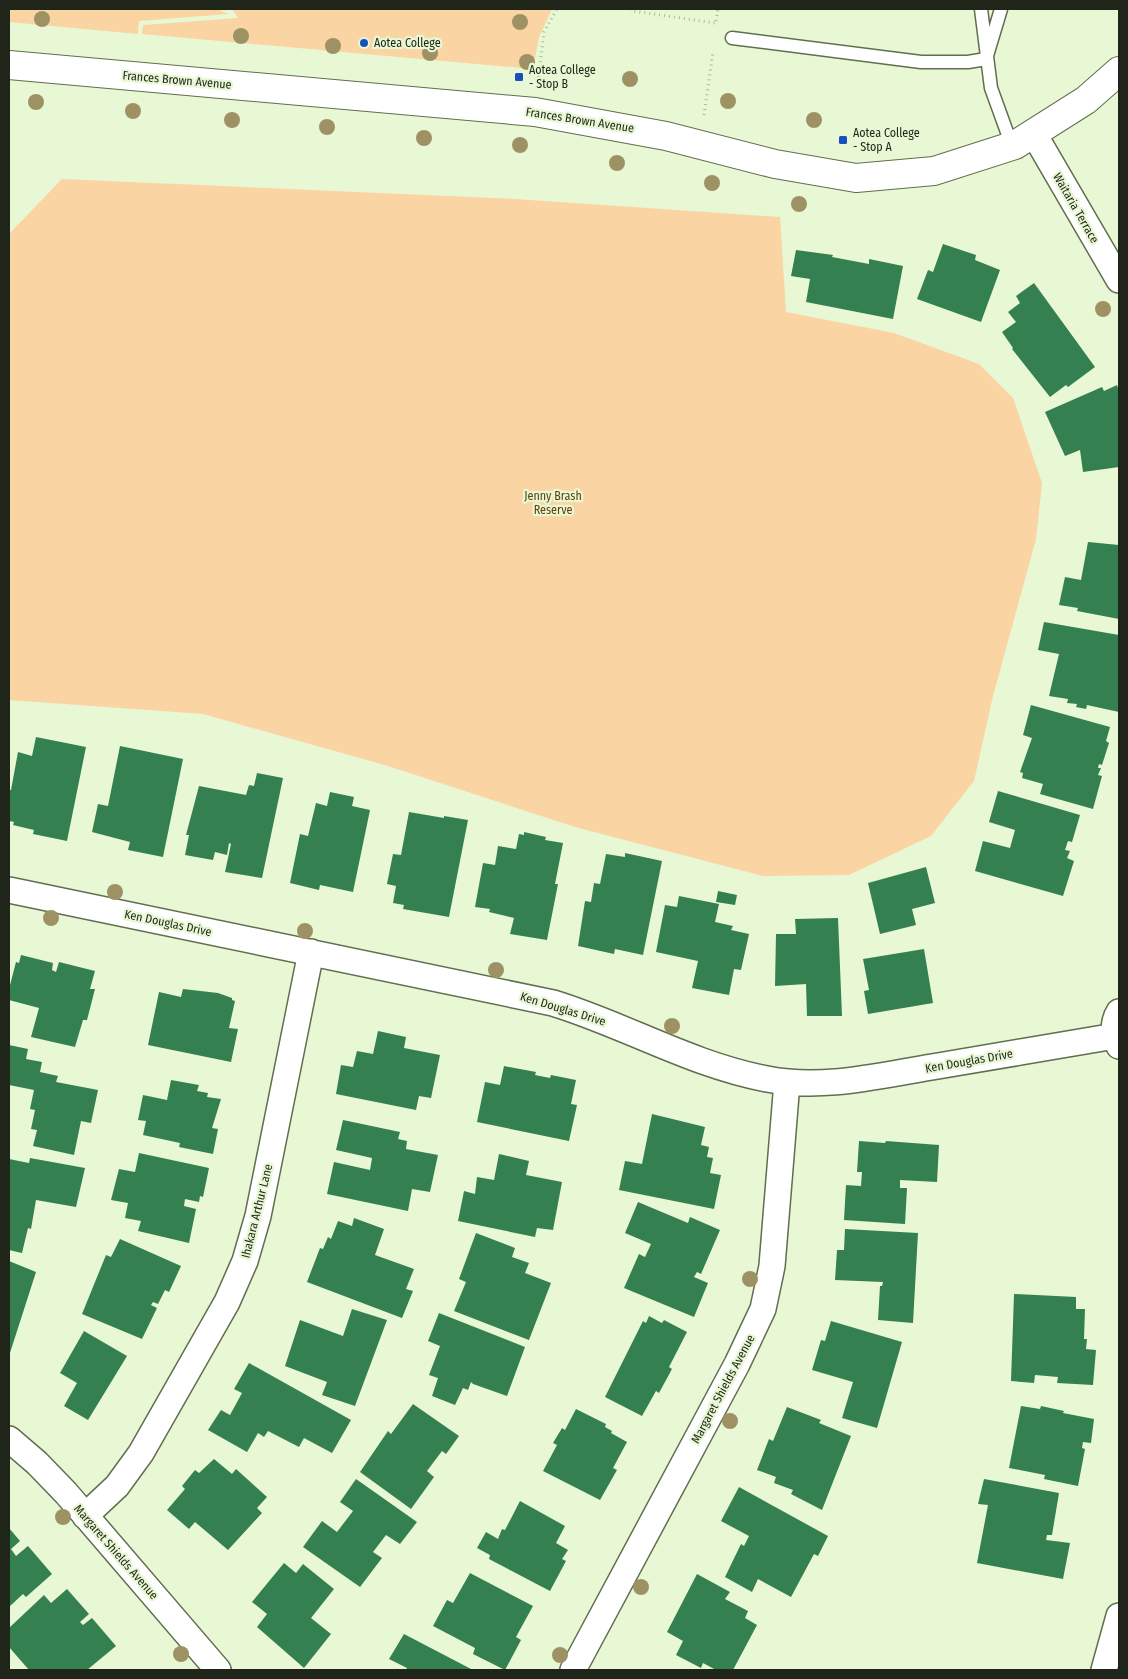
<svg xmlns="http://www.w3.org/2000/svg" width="1128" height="1679" viewBox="0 0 1128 1679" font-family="'Fira Sans Condensed',sans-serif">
<rect width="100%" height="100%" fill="#e8f7d4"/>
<!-- green -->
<path fill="#fbd4a3" d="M 9,9 L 217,9 L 228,14 L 139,21 L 138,34 L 9,22 Z
M 232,9 L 552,9 L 539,37 L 533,69 L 142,34 L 143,25 L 238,18 Z
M 62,179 L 515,199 L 780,217 L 786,312 L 894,333 L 979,364 L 1013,398 L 1042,483 L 1036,539 L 993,696 L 974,781 L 931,836 L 849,875 L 763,876 L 575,827 L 388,766 L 203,714 L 9,700 L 9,234 Z"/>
<!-- building -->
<path fill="#358051" d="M 943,244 L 976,255 L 975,260 L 1000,270 L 981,322 L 917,299 L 928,270 L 933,272 Z
M 796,250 L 833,255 L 832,257 L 869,264 L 869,259 L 903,266 L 893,319 L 806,302 L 810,279 L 791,276 Z
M 1034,283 L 1095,367 L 1068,387 L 1066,385 L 1050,397 L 1012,349 L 1013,348 L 1002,332 L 1016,322 L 1008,312 L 1020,303 L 1016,296 Z
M 1117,385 L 1119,391 L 1119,467 L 1083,472 L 1080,450 L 1065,456 L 1045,412 L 1102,387 L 1104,391 Z
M 1088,542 L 1119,545 L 1119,619 L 1077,611 L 1078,608 L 1059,605 L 1065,577 L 1081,580 Z
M 1044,622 L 1119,635 L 1119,712 L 1087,705 L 1086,709 L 1076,707 L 1077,704 L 1067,703 L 1068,699 L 1049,696 L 1059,654 L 1038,650 Z
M 1031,705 L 1110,727 L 1106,741 L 1109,743 L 1102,765 L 1099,764 L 1098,768 L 1101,768 L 1098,775 L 1102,776 L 1093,809 L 1040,794 L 1043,784 L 1022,778 L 1023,773 L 1020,772 L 1032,738 L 1023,735 Z
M 36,737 L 86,747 L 67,841 L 33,834 L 34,830 L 13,825 L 14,822 L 9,821 L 9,790 L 11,790 L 18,752 L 32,756 Z
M 120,746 L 183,759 L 163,857 L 128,850 L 130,842 L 92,832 L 98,804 L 108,806 Z
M 257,773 L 283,778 L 262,878 L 225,872 L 231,844 L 229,843 L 227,855 L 215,852 L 213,860 L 185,855 L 189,835 L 186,835 L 199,786 L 246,795 L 249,785 L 254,786 Z
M 998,791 L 1080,815 L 1072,842 L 1068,841 L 1065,850 L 1070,851 L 1067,858 L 1074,861 L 1063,896 L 975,871 L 983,841 L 1010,848 L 1015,830 L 989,822 Z
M 330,792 L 354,797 L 352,806 L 370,810 L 353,892 L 320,885 L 319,890 L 290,883 L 300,834 L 308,836 L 316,803 L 327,806 Z
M 409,812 L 444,818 L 444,816 L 468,820 L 449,917 L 403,909 L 404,905 L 393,903 L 396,886 L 387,884 L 393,854 L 401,855 Z
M 524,832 L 546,837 L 545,840 L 563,843 L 555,884 L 558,884 L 547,940 L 510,934 L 514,918 L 489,912 L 490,909 L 475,907 L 483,863 L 495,865 L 498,846 L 516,849 L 519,834 L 524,835 Z
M 625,853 L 662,861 L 643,955 L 615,949 L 614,954 L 578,946 L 585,901 L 591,902 L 594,883 L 600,884 L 606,854 L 625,857 Z
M 926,867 L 935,903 L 912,909 L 916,925 L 880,934 L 868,883 Z
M 718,891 L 737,895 L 735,905 L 716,902 Z
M 679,896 L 719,904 L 715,922 L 733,926 L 731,930 L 749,934 L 741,970 L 734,969 L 729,995 L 692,988 L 698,961 L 656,952 L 665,905 L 677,907 Z
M 838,918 L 842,1016 L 807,1016 L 806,984 L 775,986 L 776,934 L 796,934 L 795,919 Z
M 924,949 L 933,1003 L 868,1014 L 864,991 L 869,990 L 863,959 Z
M 21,955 L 53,963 L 52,970 L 56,972 L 59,962 L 95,971 L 90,989 L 95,989 L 87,1020 L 83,1020 L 75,1047 L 31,1037 L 39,1008 L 9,1000 L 9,989 L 16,962 L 19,963 Z
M 183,989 L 218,993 L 232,998 L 232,1000 L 235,1001 L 229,1028 L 238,1029 L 231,1062 L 148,1045 L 159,992 L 181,997 Z
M 378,1031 L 406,1037 L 404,1048 L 440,1055 L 431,1098 L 419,1096 L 416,1110 L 336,1094 L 341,1065 L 353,1067 L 357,1051 L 373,1054 Z
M 9,1045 L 28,1049 L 26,1059 L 42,1062 L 40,1072 L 58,1076 L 56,1082 L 98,1090 L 91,1123 L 81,1121 L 74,1155 L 33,1146 L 37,1130 L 31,1129 L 35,1110 L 30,1109 L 34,1090 L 9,1085 Z
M 504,1066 L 536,1072 L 535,1075 L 550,1078 L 551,1075 L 576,1080 L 571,1104 L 577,1105 L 569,1141 L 477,1122 L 485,1082 L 500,1085 Z
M 171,1080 L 199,1085 L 197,1091 L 208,1093 L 207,1097 L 221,1099 L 212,1128 L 218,1129 L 213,1154 L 179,1147 L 180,1143 L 143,1135 L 146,1121 L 138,1120 L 143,1095 L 167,1100 Z
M 652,1114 L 705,1127 L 701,1145 L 709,1147 L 707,1157 L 713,1158 L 710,1173 L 721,1175 L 714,1209 L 619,1190 L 625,1161 L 642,1164 Z
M 343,1120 L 400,1132 L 398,1139 L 407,1141 L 406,1149 L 438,1155 L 430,1192 L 412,1189 L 408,1211 L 327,1194 L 334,1162 L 370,1170 L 372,1158 L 336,1150 Z
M 859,1141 L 885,1143 L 886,1141 L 939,1145 L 937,1182 L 900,1180 L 900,1188 L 907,1188 L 905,1224 L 844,1220 L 846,1185 L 861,1186 L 862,1172 L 857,1172 Z
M 139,1153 L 209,1168 L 203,1197 L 200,1196 L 199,1202 L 185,1199 L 184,1206 L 196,1209 L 189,1243 L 138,1231 L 141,1221 L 125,1218 L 128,1203 L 111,1200 L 119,1169 L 135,1172 Z
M 499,1154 L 529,1161 L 526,1175 L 562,1182 L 553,1230 L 537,1228 L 535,1237 L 458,1221 L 464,1191 L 475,1194 L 477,1177 L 494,1180 Z
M 30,1158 L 85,1168 L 76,1207 L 36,1200 L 31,1229 L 28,1228 L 22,1253 L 9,1250 L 9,1159 L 29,1163 Z
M 638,1202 L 688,1223 L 690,1217 L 720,1230 L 701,1274 L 697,1272 L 694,1277 L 708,1283 L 694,1317 L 624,1288 L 639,1254 L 645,1257 L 651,1244 L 625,1233 Z
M 354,1218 L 384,1229 L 375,1255 L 414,1269 L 406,1289 L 413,1291 L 402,1318 L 307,1282 L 320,1248 L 323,1249 L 328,1237 L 331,1239 L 338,1221 L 352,1226 Z
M 845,1229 L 918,1233 L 913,1323 L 878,1320 L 880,1286 L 882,1286 L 883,1282 L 835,1280 L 837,1250 L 844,1250 Z
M 476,1233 L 515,1248 L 512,1257 L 529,1263 L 525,1273 L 551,1283 L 529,1340 L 454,1311 L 466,1282 L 459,1279 Z
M 120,1239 L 181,1266 L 169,1292 L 165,1290 L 158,1304 L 153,1302 L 151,1305 L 157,1308 L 142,1339 L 82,1314 L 106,1255 L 111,1257 Z
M 9,1261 L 36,1272 L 9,1356 Z
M 1014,1294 L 1076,1297 L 1076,1309 L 1085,1309 L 1084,1339 L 1087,1339 L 1086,1349 L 1096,1350 L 1093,1385 L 1057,1383 L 1058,1377 L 1035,1375 L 1034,1383 L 1011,1381 Z
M 352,1309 L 387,1320 L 355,1406 L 322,1395 L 327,1382 L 285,1366 L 300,1320 L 343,1336 Z
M 439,1313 L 525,1347 L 507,1396 L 473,1384 L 471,1382 L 468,1390 L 463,1388 L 455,1405 L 432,1396 L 438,1378 L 429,1375 L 440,1346 L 428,1341 Z
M 649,1316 L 662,1323 L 664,1320 L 687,1332 L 669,1367 L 672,1369 L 659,1393 L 656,1391 L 642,1416 L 605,1397 L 643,1321 L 646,1323 Z
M 831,1321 L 902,1342 L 877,1428 L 842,1418 L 853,1382 L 812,1370 L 821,1340 L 825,1341 Z
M 84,1331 L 127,1356 L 88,1420 L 64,1406 L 77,1383 L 60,1373 Z
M 249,1363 L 351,1420 L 332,1453 L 304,1438 L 299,1447 L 268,1431 L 264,1437 L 258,1433 L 247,1452 L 208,1430 L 221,1410 L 230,1415 L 242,1393 L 234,1389 Z
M 413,1404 L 459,1436 L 446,1454 L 442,1451 L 427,1471 L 434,1477 L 411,1509 L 360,1472 L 388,1431 L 391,1434 Z
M 1021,1406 L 1040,1409 L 1041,1406 L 1064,1411 L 1063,1413 L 1094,1419 L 1091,1443 L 1083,1442 L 1082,1448 L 1085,1449 L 1078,1486 L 1044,1479 L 1045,1475 L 1009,1468 Z
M 787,1407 L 821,1420 L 819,1423 L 851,1436 L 822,1510 L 791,1494 L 793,1490 L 774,1483 L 776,1477 L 757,1470 L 769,1439 L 773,1441 Z
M 576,1409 L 606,1424 L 605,1427 L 612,1431 L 611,1433 L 627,1442 L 613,1468 L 617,1470 L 600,1500 L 543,1471 L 557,1445 L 553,1443 L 562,1428 L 565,1430 Z
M 214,1459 L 232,1474 L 236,1469 L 267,1497 L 257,1508 L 262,1513 L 228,1550 L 195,1522 L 189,1529 L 167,1510 L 185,1489 L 182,1486 L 195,1470 L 199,1473 Z
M 356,1479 L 417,1522 L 400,1544 L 386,1535 L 373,1552 L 382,1558 L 360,1587 L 303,1547 L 322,1521 L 337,1532 L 353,1511 L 340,1502 Z
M 984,1479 L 1059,1493 L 1052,1535 L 1047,1535 L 1046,1540 L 1070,1543 L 1063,1579 L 977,1563 L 988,1505 L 978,1504 Z
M 739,1487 L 828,1536 L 818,1556 L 814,1554 L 791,1597 L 758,1579 L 752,1592 L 725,1577 L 741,1544 L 744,1546 L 749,1536 L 721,1521 Z
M 520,1501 L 565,1526 L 556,1543 L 568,1550 L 562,1559 L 566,1561 L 550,1591 L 489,1559 L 490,1555 L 477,1548 L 486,1532 L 498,1539 L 502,1529 L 505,1530 Z
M 9,1528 L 20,1541 L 11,1549 L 16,1556 L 28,1546 L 52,1574 L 26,1597 L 23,1594 L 9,1607 Z
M 284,1563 L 296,1573 L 303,1564 L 334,1589 L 311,1618 L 331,1634 L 304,1668 L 257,1627 L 267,1614 L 252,1602 Z
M 470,1573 L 533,1606 L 516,1637 L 521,1640 L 505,1670 L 473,1654 L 475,1648 L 433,1626 L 447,1600 L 453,1603 Z
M 697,1574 L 730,1592 L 725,1599 L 748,1611 L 745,1618 L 757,1625 L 733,1670 L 716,1670 L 703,1663 L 701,1668 L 676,1655 L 683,1641 L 667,1632 Z
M 67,1589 L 89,1614 L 80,1622 L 83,1625 L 92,1618 L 116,1646 L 87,1670 L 29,1670 L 9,1647 L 9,1628 L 44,1595 L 51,1603 Z
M 404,1634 L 473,1670 L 406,1670 L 407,1668 L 389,1659 Z"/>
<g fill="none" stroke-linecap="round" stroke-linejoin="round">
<!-- service casing -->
<g stroke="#616e4f" stroke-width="15">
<path id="service" d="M 981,9 L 991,88 L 1012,146
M 732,38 L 921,62 L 968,62 L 986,59 L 1001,9"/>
</g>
<!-- minor casing -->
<g stroke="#616e4f" stroke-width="28">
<path id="minor" d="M 1034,134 L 1119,280
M 9,890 L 553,1003 C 625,1025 692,1065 767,1079 C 822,1090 877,1076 932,1067 C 993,1057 1054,1046 1115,1036
M 1119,1012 C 1112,1023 1114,1035 1119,1046
M 9,1439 L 37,1463 L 66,1493 L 218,1670
M 85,1516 L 117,1486 L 141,1453 L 227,1302 L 245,1261 L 258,1216 L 311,952
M 573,1670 L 737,1364 L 763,1309 L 772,1266 L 787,1082
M 1104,1670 L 1119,1616"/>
</g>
<!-- tertiary casing -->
<g stroke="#616e4f" stroke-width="30">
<path id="tertiary" d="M 9,65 L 535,112 L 666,136 L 775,164 L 856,178 L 934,171 L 1015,145 L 1086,100 L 1119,71"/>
</g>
<!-- path -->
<path stroke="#abb89b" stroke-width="3" stroke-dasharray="1 4" stroke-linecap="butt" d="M 630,9 L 633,11 L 715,23
M 716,21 L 718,9
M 538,82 L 544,32 L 557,9
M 704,115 L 713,52"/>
<!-- service -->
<use href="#service" stroke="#fff" stroke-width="12"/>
<!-- minor -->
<use href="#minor" stroke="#fff" stroke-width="25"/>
<!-- tertiary -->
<use href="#tertiary" stroke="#fff" stroke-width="28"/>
</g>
<!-- trees -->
<g fill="#9e9264">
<circle cx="42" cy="19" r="8"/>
<circle cx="520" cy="22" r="8"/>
<circle cx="241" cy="36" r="8"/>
<circle cx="333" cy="46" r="8"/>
<circle cx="430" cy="53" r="8"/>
<circle cx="527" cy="62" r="8"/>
<circle cx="630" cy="79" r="8"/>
<circle cx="728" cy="101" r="8"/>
<circle cx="36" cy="102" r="8"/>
<circle cx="133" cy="111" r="8"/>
<circle cx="232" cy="120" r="8"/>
<circle cx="814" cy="120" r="8"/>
<circle cx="327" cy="127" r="8"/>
<circle cx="424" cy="138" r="8"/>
<circle cx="520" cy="145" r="8"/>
<circle cx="617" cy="163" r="8"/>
<circle cx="712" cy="183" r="8"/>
<circle cx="799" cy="204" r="8"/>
<circle cx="1103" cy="309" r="8"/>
<circle cx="115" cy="892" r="8"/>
<circle cx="51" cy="918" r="8"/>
<circle cx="305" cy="931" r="8"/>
<circle cx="496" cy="970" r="8"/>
<circle cx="672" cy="1026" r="8"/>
<circle cx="750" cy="1279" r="8"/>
<circle cx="730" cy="1421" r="8"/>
<circle cx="63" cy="1517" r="8"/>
<circle cx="641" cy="1587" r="8"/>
<circle cx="181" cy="1654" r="8"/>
<circle cx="560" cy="1655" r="8"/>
</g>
<!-- markers -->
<g fill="#1750bc" stroke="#e8f7d4" stroke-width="2">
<circle cx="364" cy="43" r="5"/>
<rect x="514" y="72" width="10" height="10" rx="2.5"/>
<rect x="838" y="135" width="10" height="10" rx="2.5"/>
</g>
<g text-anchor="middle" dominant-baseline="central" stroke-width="4.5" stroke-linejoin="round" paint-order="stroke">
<!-- poi labels -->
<g font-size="12" fill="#1f2518" stroke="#e8f7d4" text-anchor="start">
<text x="374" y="43">Aotea College</text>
<text x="529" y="70">Aotea College<tspan x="529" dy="14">- Stop B</tspan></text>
<text x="853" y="133">Aotea College<tspan x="853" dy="14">- Stop A</tspan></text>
</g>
<!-- street labels -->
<g font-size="12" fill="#1f2518" stroke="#e8f7d4">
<text transform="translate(177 80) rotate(5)">Frances Brown Avenue</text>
<text transform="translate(580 120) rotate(9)">Frances Brown Avenue</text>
<text transform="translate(1076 208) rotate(60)">Waitaria Terrace</text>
<text transform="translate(168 923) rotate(12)">Ken Douglas Drive</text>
<text transform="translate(563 1009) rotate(17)">Ken Douglas Drive</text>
<text transform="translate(969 1061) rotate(-10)">Ken Douglas Drive</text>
<text transform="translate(257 1211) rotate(-76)">Ihakara Arthur Lane</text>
<text transform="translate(723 1389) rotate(-62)">Margaret Shields Avenue</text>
<text transform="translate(116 1552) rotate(49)">Margaret Shields Avenue</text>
</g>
<!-- park labels -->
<g font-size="12" fill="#623f08" stroke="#e8f7d4">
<text x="553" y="496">Jenny Brash<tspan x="553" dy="14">Reserve</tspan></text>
</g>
</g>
<!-- border -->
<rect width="1128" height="1679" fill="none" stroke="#1f2518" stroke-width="20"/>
</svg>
